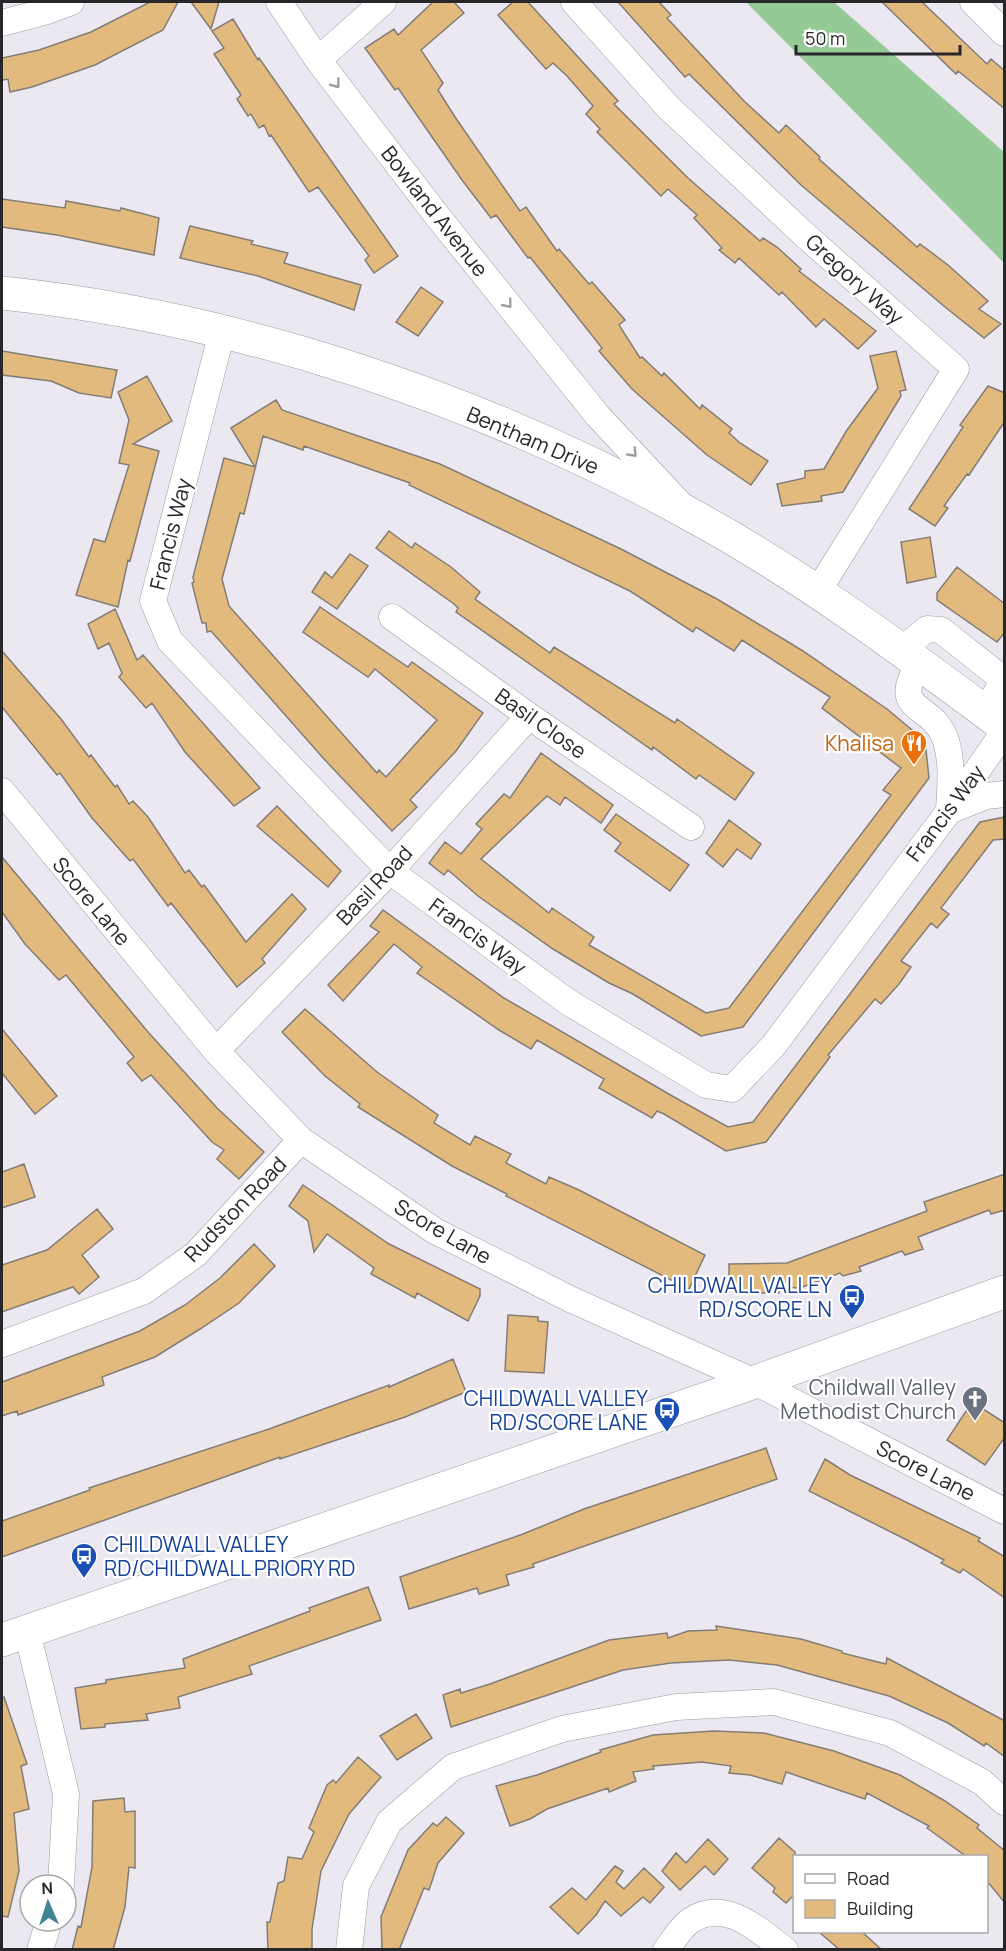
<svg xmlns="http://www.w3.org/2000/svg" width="1006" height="1951" viewBox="0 0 1006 1951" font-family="Manrope,sans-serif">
<rect width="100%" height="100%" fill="#ece8f1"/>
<!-- forest -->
<path fill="#95ca97" d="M 746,2 L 834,2 L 1004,152 L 1004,263 Z"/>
<!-- building -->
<path fill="#e3ba7e" stroke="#837d76" stroke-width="1.5" d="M 150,2 L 178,2 L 163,30 L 95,65 L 32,87 L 10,92 L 8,79 L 2,80 L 2,58 L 39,50 L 91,32 Z
M 191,2 L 219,2 L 211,29 Z
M 433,2 L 454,2 L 464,13 L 421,50 L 443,83 L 438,90 L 455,117 L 520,211 L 526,207 L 557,251 L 559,249 L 589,284 L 592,282 L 625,320 L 619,325 L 640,358 L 642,357 L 662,376 L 664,373 L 700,409 L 702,405 L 732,429 L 729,433 L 740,443 L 768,461 L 751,485 L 707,455 L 632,389 L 599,351 L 602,348 L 530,257 L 528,258 L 496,215 L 491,218 L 462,180 L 398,88 L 395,90 L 365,48 L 394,29 L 398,35 Z
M 513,2 L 528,2 L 618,101 L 614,104 L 688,178 L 760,241 L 763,238 L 777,247 L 801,269 L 799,271 L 876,331 L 858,349 L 824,319 L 816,327 L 782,292 L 779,295 L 739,258 L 735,263 L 719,250 L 722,248 L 694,218 L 697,215 L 668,189 L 661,196 L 597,132 L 600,129 L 586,114 L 593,106 L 567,76 L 553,63 L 546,69 L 498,15 Z
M 618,2 L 659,2 L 671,15 L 667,18 L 744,101 L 779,133 L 786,125 L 820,157 L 819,159 L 917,247 L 920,244 L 948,265 L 988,301 L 979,309 L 1001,324 L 984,338 L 945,307 L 801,185 L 689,74 L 685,77 Z
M 882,2 L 922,2 L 987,64 L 991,59 L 1005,71 L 1005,109 L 958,71 L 956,74 Z
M 233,19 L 258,60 L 259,58 L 398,256 L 374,273 L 365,260 L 369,256 L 318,187 L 309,192 L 271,135 L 269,136 L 264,125 L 259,128 L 251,114 L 248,116 L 237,99 L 241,95 L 214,54 L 224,48 L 212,31 Z
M 2,199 L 65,208 L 66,201 L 120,211 L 121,208 L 159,218 L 154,255 L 57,235 L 2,227 Z
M 190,226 L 253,241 L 251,244 L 288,253 L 284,263 L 361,285 L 354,310 L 258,276 L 180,258 Z
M 421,287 L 443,302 L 418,336 L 396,322 Z
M 2,351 L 117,370 L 111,398 L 79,393 L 51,381 L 2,375 Z
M 896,351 L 906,390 L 900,391 L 901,396 L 843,492 L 821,496 L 822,501 L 782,506 L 777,484 L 805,478 L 805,471 L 824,469 L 847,430 L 878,388 L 870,356 Z
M 147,376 L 172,421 L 133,444 L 159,451 L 130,561 L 128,560 L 118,607 L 76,595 L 94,539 L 105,542 L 129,465 L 119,463 L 129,420 L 118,392 Z
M 988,386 L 1005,393 L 1005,421 L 969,475 L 967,474 L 944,506 L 948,508 L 935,526 L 909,509 L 963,427 L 960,425 Z
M 276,400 L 282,410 L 440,464 L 621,549 L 717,599 L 803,651 L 887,709 L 925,741 L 929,778 L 743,1027 L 701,1036 L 633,994 L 609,983 L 553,949 L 478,896 L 448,870 L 444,875 L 429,863 L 445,842 L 461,854 L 482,829 L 476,824 L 504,794 L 510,798 L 541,753 L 613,805 L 601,823 L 565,797 L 560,805 L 547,796 L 481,859 L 549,913 L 552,908 L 594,937 L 589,945 L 706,1013 L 729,1008 L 891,795 L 883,790 L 901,768 L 822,708 L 830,697 L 742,640 L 734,651 L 696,627 L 693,632 L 630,591 L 409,485 L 410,483 L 304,446 L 303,450 L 263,436 L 244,514 L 240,513 L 222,579 L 229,606 L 377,773 L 379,770 L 386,777 L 437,720 L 375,669 L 368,677 L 303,632 L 320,607 L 408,667 L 412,662 L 483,713 L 456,751 L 410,800 L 417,807 L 392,831 L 324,759 L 211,631 L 207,632 L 206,623 L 202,623 L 192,583 L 194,582 L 193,577 L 224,458 L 255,467 L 231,428 Z
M 389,531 L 412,548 L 415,543 L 451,567 L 480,592 L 475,599 L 550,653 L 554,647 L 675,723 L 677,719 L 754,773 L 735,800 L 699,775 L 696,779 L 653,747 L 652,750 L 456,612 L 458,608 L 454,604 L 376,548 Z
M 930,537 L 936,577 L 907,583 L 901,542 Z
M 350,554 L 368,566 L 337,609 L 312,592 L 325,572 L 332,578 Z
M 957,567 L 1005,604 L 1005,632 L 997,642 L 937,600 L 937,593 Z
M 115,609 L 137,660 L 143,655 L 260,788 L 234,806 L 185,752 L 152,703 L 146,708 L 119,677 L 122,673 L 109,643 L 98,649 L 88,624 Z
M 2,651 L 61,719 L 89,757 L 91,755 L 115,787 L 117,785 L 129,804 L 133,801 L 148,817 L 185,873 L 189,870 L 202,887 L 204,885 L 246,942 L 292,894 L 306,909 L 262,959 L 265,963 L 237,987 L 171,903 L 168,906 L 133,859 L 130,861 L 92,818 L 60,773 L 57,775 L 2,707 Z
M 277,806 L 341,871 L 328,887 L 257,826 Z
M 616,814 L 689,865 L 670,891 L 615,851 L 621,843 L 604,830 Z
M 1005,817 L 1005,839 L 993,840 L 941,908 L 949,914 L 937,928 L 931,923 L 901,961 L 911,967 L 899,984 L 881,1004 L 875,999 L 828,1055 L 830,1057 L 766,1142 L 726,1151 L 664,1114 L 657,1111 L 652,1118 L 599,1088 L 604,1079 L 537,1040 L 531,1049 L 499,1030 L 417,973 L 422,967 L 394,944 L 343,1001 L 328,985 L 379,932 L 370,926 L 383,910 L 504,998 L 674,1097 L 728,1127 L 753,1122 L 980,822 Z
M 729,820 L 761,844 L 751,859 L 737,849 L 723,867 L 706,853 Z
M 2,857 L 148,1032 L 217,1108 L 264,1152 L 239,1179 L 217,1159 L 224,1150 L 212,1142 L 151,1075 L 142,1081 L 127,1063 L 134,1057 L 66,975 L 59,980 L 25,944 L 2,912 Z
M 305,1009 L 377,1072 L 438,1115 L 434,1123 L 470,1145 L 475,1136 L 511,1154 L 506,1163 L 546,1184 L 549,1177 L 579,1190 L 705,1255 L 689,1289 L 506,1196 L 507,1194 L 452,1166 L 358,1107 L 360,1104 L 325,1076 L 282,1032 Z
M 2,1029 L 57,1096 L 35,1114 L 2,1073 Z
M 24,1164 L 35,1197 L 2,1208 L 2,1172 Z
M 1005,1174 L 1005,1210 L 991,1214 L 989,1210 L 918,1237 L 923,1249 L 905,1255 L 902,1251 L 859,1267 L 861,1271 L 843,1276 L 840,1273 L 800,1288 L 779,1287 L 779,1293 L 738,1293 L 738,1288 L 729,1288 L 729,1264 L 787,1263 L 927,1211 L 924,1202 Z
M 303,1185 L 389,1244 L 480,1289 L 480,1296 L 468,1321 L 417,1293 L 415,1298 L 371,1274 L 374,1268 L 327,1234 L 314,1252 L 308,1221 L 289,1206 Z
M 97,1209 L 113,1229 L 82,1255 L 99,1277 L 79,1294 L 73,1287 L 2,1312 L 2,1265 L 47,1250 Z
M 254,1244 L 275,1266 L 239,1303 L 200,1329 L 155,1357 L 102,1377 L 104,1385 L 18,1415 L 17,1411 L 2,1416 L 2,1382 L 140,1331 L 185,1305 L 220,1278 Z
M 508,1315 L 538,1317 L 538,1321 L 548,1322 L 544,1373 L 505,1371 Z
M 453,1359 L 466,1392 L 405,1417 L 280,1459 L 280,1457 L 2,1557 L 2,1521 L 90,1490 L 89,1488 L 269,1429 L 389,1385 L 389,1387 Z
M 972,1402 L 1005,1423 L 1005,1437 L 985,1465 L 947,1440 Z
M 766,1448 L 777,1479 L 533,1564 L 534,1567 L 506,1575 L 509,1585 L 479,1594 L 477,1588 L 409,1609 L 400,1577 L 523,1534 L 584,1509 Z
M 825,1459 L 850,1475 L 980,1538 L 978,1541 L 1005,1557 L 1005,1598 L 963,1569 L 960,1573 L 941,1563 L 944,1560 L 907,1540 L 809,1491 Z
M 368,1587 L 381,1620 L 249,1666 L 252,1674 L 178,1697 L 180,1708 L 146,1714 L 148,1720 L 105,1724 L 105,1727 L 81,1729 L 75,1688 L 106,1683 L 106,1680 L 185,1668 L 183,1659 L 310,1611 L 309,1608 Z
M 716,1626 L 801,1639 L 842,1651 L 842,1653 L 886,1664 L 887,1658 L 1005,1721 L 1005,1757 L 986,1743 L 984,1746 L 948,1723 L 889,1696 L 777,1665 L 729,1660 L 671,1663 L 623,1670 L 451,1727 L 443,1695 L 460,1689 L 461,1693 L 490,1684 L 609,1640 L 667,1633 L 668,1638 L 688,1631 L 717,1630 Z
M 4,1697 L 27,1764 L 21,1766 L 29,1809 L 14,1813 L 19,1871 L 8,1917 L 2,1916 L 2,1698 Z
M 416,1714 L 432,1738 L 397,1760 L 380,1736 Z
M 714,1731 L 764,1733 L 834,1751 L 900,1775 L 945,1801 L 979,1825 L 977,1828 L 1005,1851 L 1005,1903 L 987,1881 L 987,1857 L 967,1857 L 927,1828 L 929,1826 L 867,1793 L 865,1799 L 786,1772 L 782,1784 L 750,1775 L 729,1773 L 731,1766 L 702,1762 L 653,1766 L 654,1769 L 633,1772 L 636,1781 L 609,1792 L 608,1788 L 547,1809 L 530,1819 L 510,1826 L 496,1786 L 537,1775 L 601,1752 L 600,1750 L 653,1735 Z
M 358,1757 L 381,1777 L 349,1814 L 321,1871 L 312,1929 L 312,1950 L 268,1950 L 267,1922 L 270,1922 L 278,1883 L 284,1881 L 288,1857 L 302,1859 L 314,1832 L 309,1828 L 327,1785 L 333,1780 L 336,1783 Z
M 124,1798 L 125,1812 L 135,1811 L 135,1868 L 129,1867 L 125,1907 L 113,1950 L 72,1950 L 78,1926 L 81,1927 L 92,1867 L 93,1801 Z
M 446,1817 L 464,1833 L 438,1863 L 429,1890 L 424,1888 L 399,1950 L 382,1950 L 381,1917 L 408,1850 L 433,1823 L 437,1826 Z
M 779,1838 L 795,1852 L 795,1894 L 786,1903 L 773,1892 L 775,1888 L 752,1868 Z
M 708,1839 L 728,1859 L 714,1875 L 705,1866 L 680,1890 L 662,1871 L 676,1853 L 686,1863 Z
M 615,1866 L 623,1871 L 616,1882 L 624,1889 L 644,1868 L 664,1887 L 650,1903 L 643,1897 L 621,1916 L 605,1901 L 596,1915 L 578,1934 L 550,1907 L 572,1888 L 586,1900 Z
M 819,1932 L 862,1932 L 882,1950 L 840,1950 Z"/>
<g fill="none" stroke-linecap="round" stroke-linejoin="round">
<!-- street casing -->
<g stroke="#9d99a2" stroke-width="27">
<path id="street" d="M 279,2 L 318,60 L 438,217 L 598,416 L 681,505
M 574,2 L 669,108 L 807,237 L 956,369 L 818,591
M 973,2 L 1004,33
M 2,23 L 44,12 L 71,2
M 318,60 L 383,2
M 222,332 L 153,601 L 170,641 L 390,871 L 568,1002 L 706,1085 L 732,1089 L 774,1045 L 949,811 L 1004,732
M 392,617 L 529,716 L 691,827
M 902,650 L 927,629 L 941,630 L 1004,680 L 985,712
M 920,662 C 887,715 933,700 946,741 C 953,763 950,788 949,811 L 986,796 L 1004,794
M 2,791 L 216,1051 L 301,1140 L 435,1231 L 570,1299 L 755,1382 L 1004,1511
M 216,1051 L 390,871 L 529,716
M 2,1344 L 144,1291 L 196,1254 L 301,1140
M 27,1631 L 66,1794 L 61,1885
M 40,1950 L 49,1921
M 349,1950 L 356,1886 L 389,1822 L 453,1767 L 562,1729 L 676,1707 L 774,1702 L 890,1733 L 982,1782 L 1004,1802
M 666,1950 C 673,1941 681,1927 690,1921 C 725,1897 758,1930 785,1950"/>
</g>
<!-- secondary casing -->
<g stroke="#9d99a2" stroke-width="34">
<path id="secondary" d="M 2,293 C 236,317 480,399 686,512 C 799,573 902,650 1004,726
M 2,1640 L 755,1382 L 1004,1292"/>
</g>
<!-- street -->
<use href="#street" stroke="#fff" stroke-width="26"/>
<!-- secondary -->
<use href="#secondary" stroke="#fff" stroke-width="33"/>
</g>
<!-- one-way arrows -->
<defs><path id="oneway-chevron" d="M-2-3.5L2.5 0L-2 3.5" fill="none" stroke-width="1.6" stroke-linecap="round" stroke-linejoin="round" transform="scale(1.5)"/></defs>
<g stroke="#9e9d9f">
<use href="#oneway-chevron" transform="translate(336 84) rotate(53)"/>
<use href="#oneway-chevron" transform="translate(508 304) rotate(51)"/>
<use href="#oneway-chevron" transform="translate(633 453) rotate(46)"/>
</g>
<!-- icons -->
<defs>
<g id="restaurant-pin" transform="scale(1.35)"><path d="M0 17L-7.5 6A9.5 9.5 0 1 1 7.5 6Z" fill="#e8710a" stroke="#fff"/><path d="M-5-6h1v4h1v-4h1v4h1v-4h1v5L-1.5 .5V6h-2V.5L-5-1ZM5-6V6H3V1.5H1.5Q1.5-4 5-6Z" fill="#fff"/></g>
<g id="bus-pin" transform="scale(1.35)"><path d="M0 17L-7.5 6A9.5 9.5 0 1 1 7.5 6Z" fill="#1a4fb4" stroke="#fff"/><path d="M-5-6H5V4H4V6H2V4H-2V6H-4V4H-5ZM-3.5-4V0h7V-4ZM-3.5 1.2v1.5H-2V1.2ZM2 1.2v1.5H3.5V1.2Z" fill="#fff"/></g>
<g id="church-pin" transform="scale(1.35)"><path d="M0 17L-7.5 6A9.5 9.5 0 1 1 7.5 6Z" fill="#6b7280" stroke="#fff"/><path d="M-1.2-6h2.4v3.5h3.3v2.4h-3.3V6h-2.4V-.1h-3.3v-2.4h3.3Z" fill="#fff"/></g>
</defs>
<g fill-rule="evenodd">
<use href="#restaurant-pin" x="914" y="743"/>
<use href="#bus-pin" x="852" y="1297"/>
<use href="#church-pin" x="975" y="1399"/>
<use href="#bus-pin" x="667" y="1410"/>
<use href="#bus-pin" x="84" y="1556"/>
</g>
<g text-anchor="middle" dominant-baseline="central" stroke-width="4.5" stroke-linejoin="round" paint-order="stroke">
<!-- street labels -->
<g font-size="21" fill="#272629" stroke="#fff">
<text transform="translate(435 211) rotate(52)">Bowland Avenue</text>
<text transform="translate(855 279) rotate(42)">Gregory Way</text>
<text transform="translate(533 440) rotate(23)">Bentham Drive</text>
<text transform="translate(170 534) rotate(-76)">Francis Way</text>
<text transform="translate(541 723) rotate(35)">Basil Close</text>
<text transform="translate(945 813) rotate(-53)">Francis Way</text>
<text transform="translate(374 885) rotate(-47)">Basil Road</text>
<text transform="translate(92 901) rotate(50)">Score Lane</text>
<text transform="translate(478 936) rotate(36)">Francis Way</text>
<text transform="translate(235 1209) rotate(-46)">Rudston Road</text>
<text transform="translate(443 1231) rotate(30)">Score Lane</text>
<text transform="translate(926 1470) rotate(27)">Score Lane</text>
</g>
<!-- food labels -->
<g font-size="21" fill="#c56008" stroke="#fff" text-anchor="end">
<text x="894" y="743">Khalisa</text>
</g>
<!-- transit labels -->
<g font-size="21" fill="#164399" stroke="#fff" text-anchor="end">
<text x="832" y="1285">CHILDWALL VALLEY<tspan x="832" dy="24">RD/SCORE LN</tspan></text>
<text x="648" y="1398">CHILDWALL VALLEY<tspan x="648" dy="24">RD/SCORE LANE</tspan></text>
<text x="104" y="1544" text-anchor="start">CHILDWALL VALLEY<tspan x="104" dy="24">RD/CHILDWALL PRIORY RD</tspan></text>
</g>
<!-- worship labels -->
<g font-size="21" fill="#5b616d" stroke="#fff" text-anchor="end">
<text x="956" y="1387">Childwall Valley<tspan x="956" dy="24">Methodist Church</tspan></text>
</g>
</g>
<!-- border -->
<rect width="1006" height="1951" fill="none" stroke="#272629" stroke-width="6"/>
<!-- legend -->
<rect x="793" y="1855" width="195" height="78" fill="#ffffff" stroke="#a9a8a9" stroke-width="1.5"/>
<rect x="805" y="1874" width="30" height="9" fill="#ffffff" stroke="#a9a8a9" stroke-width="1.5"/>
<text x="847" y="1885" font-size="18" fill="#272629">Road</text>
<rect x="805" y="1900" width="30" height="18" fill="#e3ba7e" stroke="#a9a8a9" stroke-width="1.5"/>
<text x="847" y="1915" font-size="18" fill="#272629">Building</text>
<!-- north arrow -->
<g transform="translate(48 1903) rotate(357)"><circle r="28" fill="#ffffff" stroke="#a9a8a9" stroke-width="1.5"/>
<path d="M0-4.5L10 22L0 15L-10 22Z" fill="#408393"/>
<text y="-9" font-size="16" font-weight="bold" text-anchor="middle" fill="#272629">N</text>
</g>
<!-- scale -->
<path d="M796 45v9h164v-9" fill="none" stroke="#272629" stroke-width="3"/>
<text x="805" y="45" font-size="18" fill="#272629" stroke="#ffffff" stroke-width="4.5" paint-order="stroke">50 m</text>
</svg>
